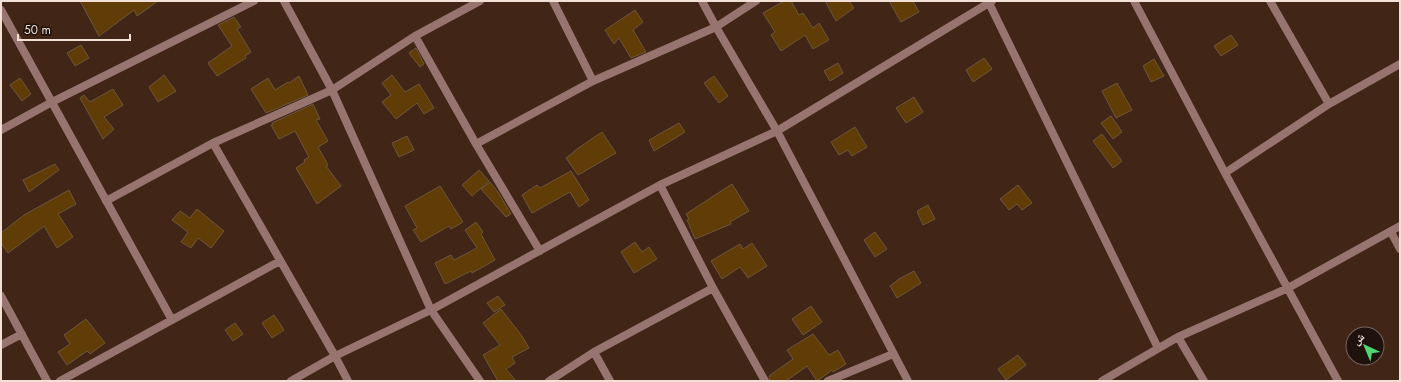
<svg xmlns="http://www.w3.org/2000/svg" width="1401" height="382" viewBox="0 0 1401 382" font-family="Jost,'Noto Naskh Arabic',sans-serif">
<rect width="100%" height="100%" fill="#412517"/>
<!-- building -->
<path fill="#603d07" stroke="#6d563c" d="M 80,1 L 158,1 L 137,16 L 134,10 L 99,36 Z
M 784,1 L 791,1 L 799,15 L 803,13 L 813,28 L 819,23 L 829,40 L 813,49 L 805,35 L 781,51 L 771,35 L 775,32 L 763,13 Z
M 825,1 L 849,1 L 854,8 L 836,21 Z
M 889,1 L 913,1 L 919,12 L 901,22 Z
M 635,10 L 643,22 L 633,30 L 646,52 L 631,58 L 619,38 L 614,44 L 605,30 Z
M 234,17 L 241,27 L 237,29 L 251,52 L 245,56 L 246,58 L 217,76 L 208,63 L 232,46 L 218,25 Z
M 1231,35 L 1238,45 L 1221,56 L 1214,46 Z
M 81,45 L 89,58 L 75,66 L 67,53 Z
M 416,48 L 424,64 L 420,67 L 409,53 Z
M 984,58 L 992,69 L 973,82 L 966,70 Z
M 1154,59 L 1164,76 L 1151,82 L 1143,66 Z
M 838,63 L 843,73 L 830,81 L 824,71 Z
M 164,75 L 176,91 L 158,102 L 149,87 Z
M 392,75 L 405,92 L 419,84 L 434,108 L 424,114 L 417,103 L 396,119 L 382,102 L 391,95 L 382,83 Z
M 299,76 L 308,95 L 266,113 L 251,89 L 268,78 L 275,90 L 288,82 L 289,83 Z
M 714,76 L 728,96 L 719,103 L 704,83 Z
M 20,78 L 31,94 L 22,101 L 10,85 Z
M 1117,83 L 1132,110 L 1116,118 L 1102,91 Z
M 113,89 L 123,105 L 104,117 L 114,129 L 103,139 L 80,98 L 84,95 L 90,102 Z
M 914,97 L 923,112 L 906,123 L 896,108 Z
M 313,104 L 320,119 L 316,120 L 328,141 L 318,147 L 328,165 L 326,166 L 341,186 L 317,204 L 296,168 L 305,162 L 304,160 L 309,157 L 295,131 L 279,139 L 271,125 L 273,125 L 272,123 Z
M 1111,116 L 1122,132 L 1113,139 L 1101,123 Z
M 679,123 L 685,132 L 654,151 L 649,140 Z
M 855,127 L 867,147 L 852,156 L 848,150 L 839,155 L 831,142 Z
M 602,132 L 616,153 L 578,175 L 566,158 L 574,152 L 574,151 Z
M 1102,134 L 1122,161 L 1113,168 L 1093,141 Z
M 407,136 L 414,150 L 399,157 L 392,143 Z
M 55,164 L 59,170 L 29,192 L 23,180 Z
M 479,170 L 489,181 L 472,196 L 462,185 Z
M 571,171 L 589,200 L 579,207 L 570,192 L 532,213 L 522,195 L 537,185 L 540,188 Z
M 490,182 L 498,192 L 511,214 L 506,217 L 481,189 Z
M 732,184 L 749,211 L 730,222 L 731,224 L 695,239 L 687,220 L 689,219 L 686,214 Z
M 1018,185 L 1032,203 L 1022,210 L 1017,204 L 1009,210 L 1000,199 Z
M 440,186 L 463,222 L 451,229 L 449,226 L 421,242 L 413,230 L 417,228 L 405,206 Z
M 69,190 L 76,204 L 58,214 L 73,237 L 57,248 L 44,226 L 8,253 L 1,243 L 1,233 L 24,215 Z
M 928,205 L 935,219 L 923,225 L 917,211 Z
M 197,209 L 224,231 L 211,248 L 198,238 L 191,248 L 181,242 L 188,232 L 172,220 L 180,211 L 190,218 Z
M 476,222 L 483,232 L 481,234 L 495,260 L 472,273 L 471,271 L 445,284 L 435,263 L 451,255 L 454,260 L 477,248 L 465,230 Z
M 875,232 L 887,249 L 875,257 L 864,240 Z
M 635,242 L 642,252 L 649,247 L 657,259 L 634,273 L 621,252 Z
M 752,243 L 767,266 L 748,278 L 740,267 L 722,279 L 711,261 L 740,244 L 743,249 Z
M 914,271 L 921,283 L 897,298 L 890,286 L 899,279 Z
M 498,296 L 505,305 L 494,312 L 487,303 Z
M 811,306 L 822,322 L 803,335 L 792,319 Z
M 501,309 L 522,336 L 529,348 L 512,357 L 515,363 L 506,369 L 516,381 L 498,381 L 483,355 L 500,345 L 483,323 Z
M 274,315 L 284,330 L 272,338 L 262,323 Z
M 86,319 L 105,343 L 90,354 L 87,351 L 67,365 L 58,352 L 70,344 L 64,335 Z
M 235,323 L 243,334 L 233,341 L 225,330 Z
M 813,334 L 829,355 L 838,350 L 846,364 L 833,372 L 832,370 L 817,381 L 807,366 L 786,381 L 770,381 L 769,376 L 793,359 L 787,350 Z
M 1018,355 L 1026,365 L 1006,380 L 998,369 Z"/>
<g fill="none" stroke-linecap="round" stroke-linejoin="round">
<!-- minor -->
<path stroke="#97746f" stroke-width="8" d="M 553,1 L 593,81
M 702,1 L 716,27 L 777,131 L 908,381
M 988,1 L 1158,348
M 1134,1 L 1225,173 L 1338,381
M 1270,1 L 1329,104
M 1,10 L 172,320
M 415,36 L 476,144 L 540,251
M 1,130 L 52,102 L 254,1
M 213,143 L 335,356 L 348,381
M 476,144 L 593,81 L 716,27 L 756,1
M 1225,173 L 1329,104 L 1400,64
M 660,185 L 713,288 L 765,381
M 106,201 L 213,143 L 332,90 L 415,36 L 480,1
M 1391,232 L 1400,249
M 1,296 L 47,381
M 1178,337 L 1204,381
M 1,345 L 22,334
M 594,352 L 610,381
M 60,381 L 280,261
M 291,381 L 335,356 L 431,310 L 660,185 L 777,131 L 992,1
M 549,381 L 594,352 L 713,288
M 828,381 L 893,354
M 1102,381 L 1178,337 L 1288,288 L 1400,226"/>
<!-- tertiary -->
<path stroke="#97746f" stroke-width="8" d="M 284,1 L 332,90 L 431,310 L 480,381"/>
</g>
<!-- border -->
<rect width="1401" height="382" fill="none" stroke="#f2dfd6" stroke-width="4"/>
<!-- north arrow -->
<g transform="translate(1365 346) rotate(316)"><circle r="19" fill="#1f120c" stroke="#73645d"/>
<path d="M0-3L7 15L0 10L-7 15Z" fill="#52d673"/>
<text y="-6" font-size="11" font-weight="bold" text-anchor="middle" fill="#f2dfd6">ش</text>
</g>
<!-- scale -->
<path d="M18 34v6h112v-6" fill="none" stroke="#f2dfd6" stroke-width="2"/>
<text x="24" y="34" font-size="12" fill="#f2dfd6" stroke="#1f120c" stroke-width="3" paint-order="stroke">50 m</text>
</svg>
